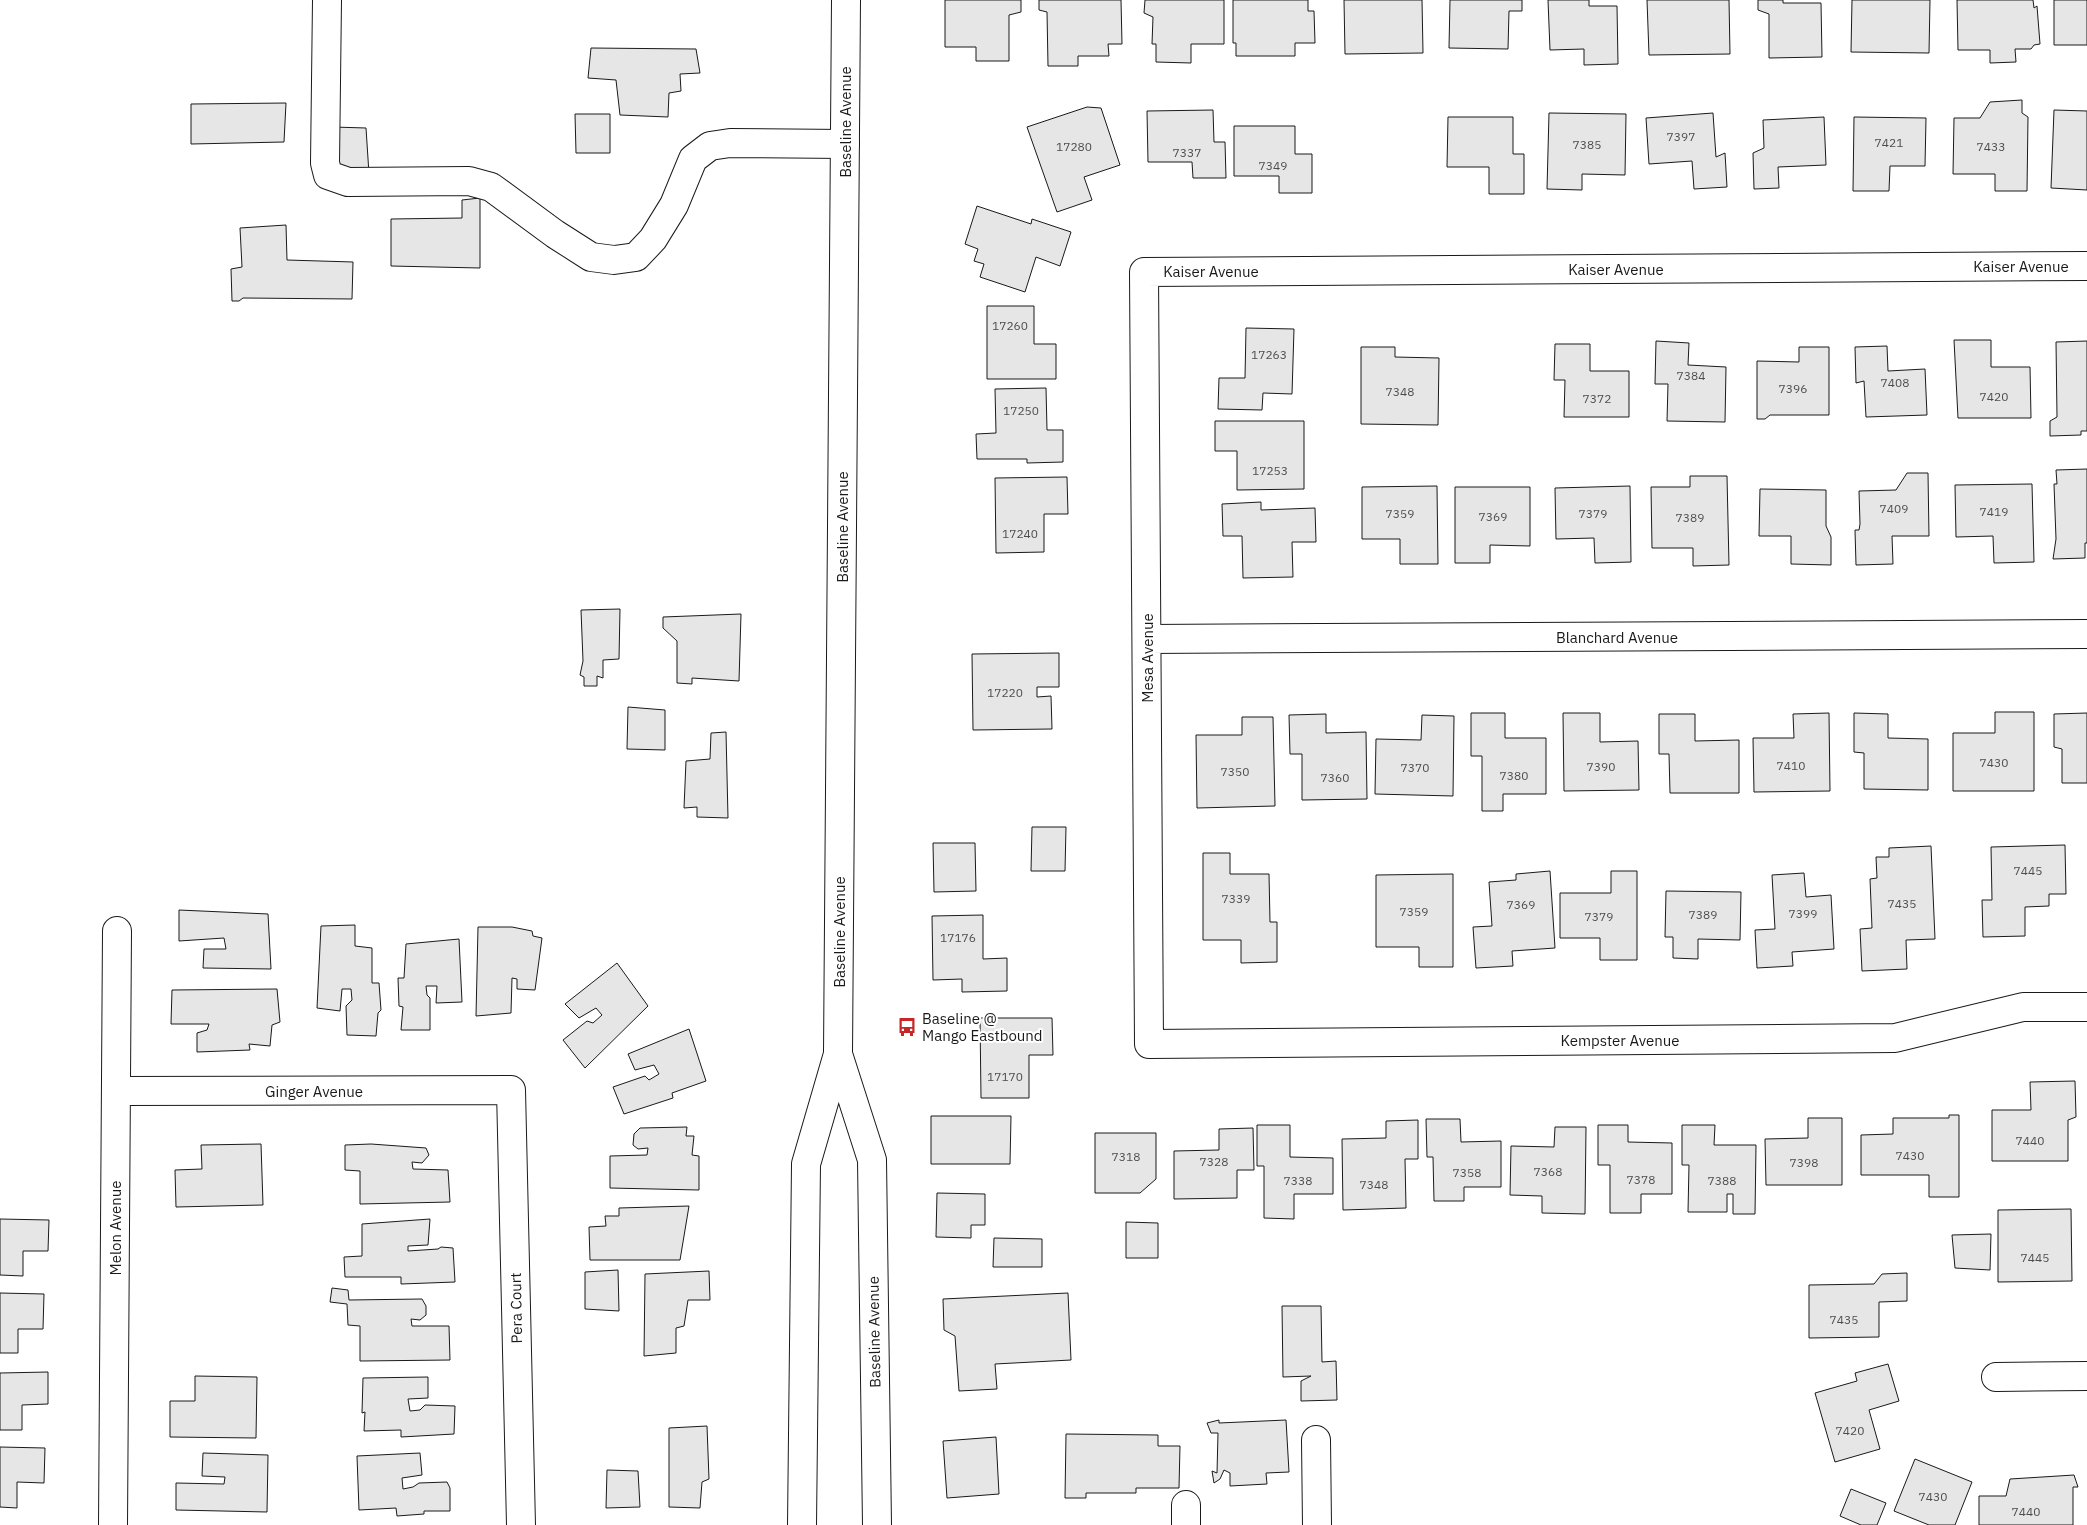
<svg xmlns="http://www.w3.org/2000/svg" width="2087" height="1525" viewBox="0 0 2087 1525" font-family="'IBM Plex Sans',sans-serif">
<rect width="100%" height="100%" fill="#fff"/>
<!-- building -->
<path fill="#e6e6e6" stroke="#1a1a1a" d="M 945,0 L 1021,0 L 1021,12 L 1009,15 L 1009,61 L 976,61 L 976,47 L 945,47 Z
M 1039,0 L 1121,0 L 1122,44 L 1108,44 L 1109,56 L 1078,56 L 1078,66 L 1048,66 L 1047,12 L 1039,10 Z
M 1145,0 L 1224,0 L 1224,44 L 1191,44 L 1191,63 L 1156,62 L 1156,44 L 1152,44 L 1153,17 L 1144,13 Z
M 1233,0 L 1308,0 L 1308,11 L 1314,11 L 1315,43 L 1295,43 L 1295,56 L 1236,56 L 1236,43 L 1233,43 Z
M 1344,0 L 1422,0 L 1423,53 L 1345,54 Z
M 1450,0 L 1522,0 L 1522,11 L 1509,11 L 1508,49 L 1449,48 Z
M 1548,0 L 1589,0 L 1589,6 L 1617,6 L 1618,64 L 1584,65 L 1584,49 L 1550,50 Z
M 1647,0 L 1729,0 L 1730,54 L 1649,55 Z
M 1758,0 L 1783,0 L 1783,3 L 1821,3 L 1822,57 L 1769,58 L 1769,14 L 1758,10 Z
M 1852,0 L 1930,0 L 1929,53 L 1851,52 Z
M 1957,0 L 2033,0 L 2034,8 L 2037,6 L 2040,44 L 2034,45 L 2031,49 L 2015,49 L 2016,62 L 1990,63 L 1990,50 L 1958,50 Z
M 2054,0 L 2087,0 L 2087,45 L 2054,45 Z
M 591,48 L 696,49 L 700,73 L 680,74 L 681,91 L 669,93 L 668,117 L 620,115 L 616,80 L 588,78 Z
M 2022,100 L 2022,113 L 2028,117 L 2027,191 L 1995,191 L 1995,174 L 1953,174 L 1954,118 L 1980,118 L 1990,102 Z
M 286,103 L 284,142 L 191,144 L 191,104 Z
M 1087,107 L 1101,108 L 1120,165 L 1084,177 L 1092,200 L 1057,212 L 1027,127 Z
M 1213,110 L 1214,142 L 1225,142 L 1226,178 L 1193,178 L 1192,162 L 1148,162 L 1147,111 Z
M 2054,110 L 2087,111 L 2087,190 L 2051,188 Z
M 1549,113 L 1626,114 L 1625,175 L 1582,174 L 1582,190 L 1547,189 Z
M 1713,113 L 1716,157 L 1725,153 L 1727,187 L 1694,189 L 1692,161 L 1649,164 L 1646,118 Z
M 575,114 L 610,114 L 610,153 L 576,153 Z
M 1448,117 L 1513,117 L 1513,154 L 1524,154 L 1524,194 L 1489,194 L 1489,167 L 1447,167 Z
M 1824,117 L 1826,165 L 1778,167 L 1779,188 L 1754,189 L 1753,153 L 1764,148 L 1763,120 Z
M 1854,117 L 1926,118 L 1925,166 L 1890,166 L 1889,191 L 1853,191 Z
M 1234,126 L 1295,126 L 1295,154 L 1312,154 L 1312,193 L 1279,193 L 1279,176 L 1234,176 Z
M 333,127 L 366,128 L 369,174 L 328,175 Z
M 480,198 L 480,268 L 391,266 L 391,219 L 462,218 L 462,200 Z
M 977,206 L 1031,224 L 1032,219 L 1071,232 L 1060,266 L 1036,257 L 1025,292 L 980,277 L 984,264 L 974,261 L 978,249 L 965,244 Z
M 286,225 L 287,260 L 353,262 L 352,299 L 243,298 L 239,301 L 232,301 L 231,269 L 242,267 L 240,228 Z
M 987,306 L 1034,306 L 1034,344 L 1056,344 L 1056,379 L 987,379 Z
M 1246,328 L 1294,329 L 1292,394 L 1263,393 L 1262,410 L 1218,409 L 1219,378 L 1245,378 Z
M 1954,340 L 1991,340 L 1991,367 L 2030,367 L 2031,418 L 1958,418 Z
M 1656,341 L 1689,343 L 1688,365 L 1726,367 L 1725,422 L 1667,421 L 1668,384 L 1655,384 Z
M 2087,341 L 2087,431 L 2081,431 L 2081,435 L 2050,436 L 2050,421 L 2057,417 L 2056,342 Z
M 1555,344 L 1590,344 L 1590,371 L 1629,371 L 1629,417 L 1564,417 L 1565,380 L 1554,380 Z
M 1887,346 L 1888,371 L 1925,369 L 1927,415 L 1866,417 L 1864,381 L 1856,383 L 1855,347 Z
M 1361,347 L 1395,347 L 1395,357 L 1439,358 L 1438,425 L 1361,424 Z
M 1799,347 L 1829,347 L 1829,415 L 1770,415 L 1765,419 L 1757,419 L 1757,361 L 1799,362 Z
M 1046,388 L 1047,430 L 1063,430 L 1063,462 L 1027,463 L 1027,459 L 977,459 L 976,434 L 996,433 L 995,389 Z
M 1215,421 L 1304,421 L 1304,489 L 1237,490 L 1237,451 L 1215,451 Z
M 2087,469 L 2087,543 L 2085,543 L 2085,558 L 2053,559 L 2056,539 L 2054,484 L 2057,484 L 2056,470 Z
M 1907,473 L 1928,473 L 1929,536 L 1892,536 L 1893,564 L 1856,565 L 1855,530 L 1859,530 L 1860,524 L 1859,491 L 1896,490 Z
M 1690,476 L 1727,476 L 1729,565 L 1693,566 L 1693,548 L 1652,548 L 1651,487 L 1690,487 Z
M 1067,477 L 1068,514 L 1044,514 L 1044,552 L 996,553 L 995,478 Z
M 2032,484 L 2034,562 L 1994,563 L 1993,536 L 1956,537 L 1955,485 Z
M 1437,486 L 1438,564 L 1400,564 L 1400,539 L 1362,539 L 1362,487 Z
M 1630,486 L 1631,562 L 1595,563 L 1594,538 L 1556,539 L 1555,488 Z
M 1455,487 L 1530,487 L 1530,546 L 1490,545 L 1490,563 L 1455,563 Z
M 1760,489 L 1826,490 L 1826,526 L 1831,537 L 1831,565 L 1791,564 L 1791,536 L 1759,536 Z
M 1261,502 L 1261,510 L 1315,508 L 1316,542 L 1292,542 L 1293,577 L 1243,578 L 1242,536 L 1223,536 L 1222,504 Z
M 620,609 L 619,659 L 603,660 L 603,678 L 597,676 L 597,686 L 584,686 L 584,677 L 580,675 L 583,661 L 581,610 Z
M 741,614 L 739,681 L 692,678 L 692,684 L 677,683 L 677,641 L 663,628 L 663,617 Z
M 1059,653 L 1059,687 L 1037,687 L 1037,697 L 1051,696 L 1052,729 L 973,730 L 972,654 Z
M 628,707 L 665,710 L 665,750 L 627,749 Z
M 1995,712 L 2034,712 L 2034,791 L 1953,791 L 1953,733 L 1995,733 Z
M 1471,713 L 1505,713 L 1505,738 L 1546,738 L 1546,794 L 1503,794 L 1503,811 L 1482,811 L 1482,756 L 1471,756 Z
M 1563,713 L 1600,713 L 1600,742 L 1638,741 L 1639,790 L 1564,791 Z
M 1829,713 L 1830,791 L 1754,792 L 1753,738 L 1794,738 L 1793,714 Z
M 1854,713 L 1888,714 L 1888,738 L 1928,739 L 1928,790 L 1864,789 L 1864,753 L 1854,752 Z
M 2087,713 L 2087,783 L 2062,783 L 2062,749 L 2054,747 L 2054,714 Z
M 1326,714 L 1326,733 L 1366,732 L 1367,799 L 1302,800 L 1302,754 L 1290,754 L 1289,715 Z
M 1659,714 L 1695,714 L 1695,741 L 1739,740 L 1739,793 L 1670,793 L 1669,754 L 1659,754 Z
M 1422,715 L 1454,716 L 1453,796 L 1375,794 L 1376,739 L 1421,740 Z
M 1242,717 L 1273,717 L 1275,806 L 1197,808 L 1196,735 L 1242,735 Z
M 726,732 L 728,818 L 697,817 L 697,807 L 684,808 L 686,761 L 710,759 L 711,733 Z
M 1032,827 L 1066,827 L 1065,871 L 1031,871 Z
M 933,843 L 975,843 L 976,891 L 934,892 Z
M 2065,845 L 2066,894 L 2049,894 L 2049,906 L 2025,907 L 2025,936 L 1983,937 L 1982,900 L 1992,900 L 1991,847 Z
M 1931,846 L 1935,939 L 1906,940 L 1907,969 L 1862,971 L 1860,929 L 1872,928 L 1870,879 L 1877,878 L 1876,857 L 1889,857 L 1889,848 Z
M 1203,853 L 1230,853 L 1230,874 L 1269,874 L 1270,922 L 1277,922 L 1277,962 L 1241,963 L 1241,940 L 1203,940 Z
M 1550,871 L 1555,948 L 1512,951 L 1513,966 L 1476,968 L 1473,927 L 1492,926 L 1489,882 L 1516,880 L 1516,874 Z
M 1611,871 L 1637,871 L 1637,960 L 1600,960 L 1600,938 L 1560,938 L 1560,893 L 1611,893 Z
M 1804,873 L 1806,897 L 1831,895 L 1834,949 L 1792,952 L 1793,966 L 1757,968 L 1755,930 L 1775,929 L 1772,875 Z
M 1453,874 L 1453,967 L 1419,967 L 1419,947 L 1376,947 L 1376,875 Z
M 1666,891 L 1741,892 L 1740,940 L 1698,939 L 1698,959 L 1673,958 L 1673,937 L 1665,937 Z
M 179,910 L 268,914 L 271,969 L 203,968 L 204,949 L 226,949 L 224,938 L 179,941 Z
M 983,915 L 983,959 L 1007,958 L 1007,991 L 962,992 L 962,979 L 933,980 L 932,916 Z
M 355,925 L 355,946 L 372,948 L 372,983 L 379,983 L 381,1010 L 378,1013 L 376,1036 L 347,1035 L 346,1006 L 352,1000 L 351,989 L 342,989 L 340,1011 L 317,1008 L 321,926 Z
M 478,927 L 512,927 L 532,931 L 533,936 L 542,938 L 535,990 L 517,989 L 517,979 L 512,978 L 511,1013 L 476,1016 Z
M 459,939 L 462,1002 L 436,1003 L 437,986 L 426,986 L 427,995 L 430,998 L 430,1030 L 401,1030 L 403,1007 L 399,1006 L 398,978 L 404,978 L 406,944 Z
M 617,963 L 648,1006 L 585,1068 L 563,1040 L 587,1021 L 593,1023 L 602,1015 L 596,1008 L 579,1018 L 565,1004 Z
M 277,989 L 280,1022 L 272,1025 L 270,1046 L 249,1044 L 250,1050 L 197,1052 L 197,1033 L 207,1030 L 209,1024 L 171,1024 L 172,990 Z
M 980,1018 L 1052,1018 L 1053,1055 L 1029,1055 L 1029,1098 L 981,1098 Z
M 689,1029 L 706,1081 L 672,1093 L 673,1098 L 624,1114 L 613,1087 L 645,1076 L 649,1080 L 659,1074 L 654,1065 L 635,1070 L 628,1054 Z
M 2075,1081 L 2076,1117 L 2068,1120 L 2068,1161 L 1992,1161 L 1992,1110 L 2031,1110 L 2030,1082 Z
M 1949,1115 L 1959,1115 L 1959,1197 L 1929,1197 L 1929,1175 L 1861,1175 L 1861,1135 L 1893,1134 L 1893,1118 L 1949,1118 Z
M 931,1116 L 1011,1116 L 1010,1164 L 931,1164 Z
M 1808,1118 L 1842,1118 L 1842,1185 L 1766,1185 L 1765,1139 L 1808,1138 Z
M 1426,1119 L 1460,1119 L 1461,1142 L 1501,1141 L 1501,1187 L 1464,1187 L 1464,1201 L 1434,1201 L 1433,1157 L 1427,1157 Z
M 1418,1120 L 1418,1159 L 1405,1159 L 1406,1208 L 1343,1210 L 1342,1139 L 1386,1138 L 1386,1121 Z
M 1257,1125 L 1290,1125 L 1290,1157 L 1333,1158 L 1333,1194 L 1294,1194 L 1294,1219 L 1264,1218 L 1264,1166 L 1257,1166 Z
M 1598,1125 L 1628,1125 L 1628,1142 L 1672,1143 L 1672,1194 L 1641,1194 L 1641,1213 L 1610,1213 L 1610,1165 L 1598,1165 Z
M 1682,1125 L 1715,1125 L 1714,1145 L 1756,1145 L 1755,1214 L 1733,1214 L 1733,1194 L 1727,1194 L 1727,1212 L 1688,1212 L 1689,1165 L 1682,1165 Z
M 687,1127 L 686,1136 L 694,1136 L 692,1155 L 699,1156 L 699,1190 L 610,1188 L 610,1156 L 647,1155 L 648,1148 L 638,1149 L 633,1145 L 634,1134 L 640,1128 Z
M 1555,1127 L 1586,1127 L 1585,1214 L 1542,1213 L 1542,1196 L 1510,1195 L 1511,1146 L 1554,1147 Z
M 1253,1128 L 1254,1170 L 1237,1170 L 1237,1198 L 1174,1199 L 1174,1151 L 1219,1150 L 1219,1129 Z
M 1095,1133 L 1156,1133 L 1156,1179 L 1140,1193 L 1095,1193 Z
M 261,1144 L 263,1205 L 176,1207 L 175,1170 L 202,1169 L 201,1145 Z
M 371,1144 L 426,1148 L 429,1155 L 422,1163 L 412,1162 L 413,1169 L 448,1170 L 450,1202 L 360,1204 L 360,1171 L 345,1170 L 345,1145 Z
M 937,1193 L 985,1194 L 985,1225 L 971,1225 L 971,1238 L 936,1237 Z
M 689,1206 L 680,1260 L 590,1260 L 589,1227 L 606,1226 L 605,1216 L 619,1216 L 619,1208 Z
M 2071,1209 L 2072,1281 L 1998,1282 L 1998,1210 Z
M 0,1219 L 49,1220 L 48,1251 L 23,1251 L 23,1276 L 0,1275 Z
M 430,1219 L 428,1245 L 408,1246 L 408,1251 L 438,1249 L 441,1247 L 453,1248 L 455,1282 L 401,1284 L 401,1277 L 345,1277 L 344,1257 L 362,1256 L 362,1224 Z
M 1126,1222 L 1158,1223 L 1158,1258 L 1126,1258 Z
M 1991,1234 L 1990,1270 L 1955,1268 L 1952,1235 Z
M 994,1238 L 1042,1239 L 1042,1267 L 993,1267 Z
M 618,1270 L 619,1311 L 585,1309 L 585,1272 Z
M 709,1271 L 710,1300 L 688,1300 L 684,1326 L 676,1328 L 676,1353 L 644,1356 L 645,1274 Z
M 1907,1273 L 1907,1301 L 1879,1302 L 1879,1337 L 1809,1338 L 1809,1285 L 1874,1284 L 1882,1274 Z
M 332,1288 L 348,1290 L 349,1300 L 422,1299 L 426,1306 L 426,1315 L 420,1320 L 411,1319 L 412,1326 L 449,1326 L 450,1360 L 360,1361 L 360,1326 L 348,1325 L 347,1304 L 330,1302 Z
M 0,1293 L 44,1294 L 43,1329 L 18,1329 L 18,1353 L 0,1353 Z
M 1068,1293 L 1071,1360 L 995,1364 L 997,1389 L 959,1391 L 955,1336 L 944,1330 L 943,1299 Z
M 1282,1306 L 1321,1306 L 1322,1362 L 1336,1361 L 1337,1400 L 1301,1401 L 1301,1381 L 1311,1376 L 1283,1377 Z
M 1888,1364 L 1899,1401 L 1869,1410 L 1880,1449 L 1835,1462 L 1815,1393 L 1857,1381 L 1855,1373 Z
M 48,1372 L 48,1404 L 22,1405 L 22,1430 L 0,1430 L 0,1373 Z
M 195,1376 L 257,1377 L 256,1438 L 170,1437 L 170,1401 L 195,1401 Z
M 428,1377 L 428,1398 L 408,1399 L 410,1411 L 420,1410 L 425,1405 L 455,1406 L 454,1434 L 401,1437 L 401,1430 L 364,1431 L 365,1412 L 362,1413 L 363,1378 Z
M 1219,1420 L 1219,1423 L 1286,1420 L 1289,1472 L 1266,1473 L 1267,1484 L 1230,1486 L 1230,1473 L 1224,1470 L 1220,1479 L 1214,1483 L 1212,1471 L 1217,1473 L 1218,1433 L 1211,1433 L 1207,1423 Z
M 707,1426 L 709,1479 L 702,1482 L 700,1508 L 669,1507 L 669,1428 Z
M 1066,1434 L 1158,1435 L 1158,1446 L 1180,1446 L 1179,1488 L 1136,1488 L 1136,1493 L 1086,1493 L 1086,1498 L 1065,1498 Z
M 996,1437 L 999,1494 L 947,1498 L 943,1441 Z
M 0,1447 L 45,1448 L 44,1483 L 17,1482 L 17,1508 L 0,1507 Z
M 203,1453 L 268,1455 L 267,1512 L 176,1510 L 176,1483 L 224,1484 L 225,1477 L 202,1476 Z
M 420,1453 L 422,1475 L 402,1478 L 403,1489 L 413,1487 L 419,1483 L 447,1482 L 450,1488 L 450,1511 L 424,1511 L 424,1514 L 397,1516 L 396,1508 L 359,1510 L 357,1456 Z
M 1915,1459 L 1972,1482 L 1955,1525 L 1929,1525 L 1894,1511 Z
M 607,1470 L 638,1471 L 640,1507 L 606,1508 Z
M 2074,1475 L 2078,1487 L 2073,1487 L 2073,1525 L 1979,1525 L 1979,1496 L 2006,1496 L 2010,1479 Z
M 1851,1489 L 1886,1503 L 1877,1525 L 1861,1525 L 1840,1516 Z"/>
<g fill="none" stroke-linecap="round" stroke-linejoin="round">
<!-- minor casing -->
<g stroke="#1a1a1a" stroke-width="30">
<path id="minor" d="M 327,0 L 325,163 L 328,175 L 348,182 L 469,181 L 491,187 L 555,234 L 591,257 L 614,260 L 636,257 L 653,239 L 674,205 L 693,159 L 710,146 L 730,143 L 845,144
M 2087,266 L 1144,272 L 1149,1044 L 1895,1038 L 2023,1007 L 2087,1007
M 1147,639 L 2087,634
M 116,1091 L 511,1090 L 521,1525
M 1996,1377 L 2087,1376
M 1316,1440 L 1317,1525
M 1186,1505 L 1186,1525
M 113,1525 L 117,931"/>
</g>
<!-- major casing -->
<g stroke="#1a1a1a" stroke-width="30">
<path id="major" d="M 838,1054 L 872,1160 L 877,1525
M 802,1525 L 806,1164 L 838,1054 L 846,0"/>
</g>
<!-- minor -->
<use href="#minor" stroke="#fff" stroke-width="28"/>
<!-- major -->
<use href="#major" stroke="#fff" stroke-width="28"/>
</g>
<!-- icons -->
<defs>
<g id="bus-bare" transform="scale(1.5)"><path d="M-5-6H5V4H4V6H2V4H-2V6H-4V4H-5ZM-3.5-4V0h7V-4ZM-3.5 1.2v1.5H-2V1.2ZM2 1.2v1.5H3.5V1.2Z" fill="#c62828" stroke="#fff" stroke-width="2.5" paint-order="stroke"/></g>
</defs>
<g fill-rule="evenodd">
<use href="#bus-bare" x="907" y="1027"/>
</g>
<g text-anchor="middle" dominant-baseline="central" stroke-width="4" stroke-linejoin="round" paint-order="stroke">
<!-- number labels -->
<g font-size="12" fill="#4d4d4d">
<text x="1681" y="136">7397</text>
<text x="1889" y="142">7421</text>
<text x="1587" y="144">7385</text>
<text x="1074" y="146">17280</text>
<text x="1991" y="146">7433</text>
<text x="1187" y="152">7337</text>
<text x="1273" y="165">7349</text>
<text x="1010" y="325">17260</text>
<text x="1269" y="354">17263</text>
<text x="1691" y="375">7384</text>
<text x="1895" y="382">7408</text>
<text x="1793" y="388">7396</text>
<text x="1400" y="391">7348</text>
<text x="1994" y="396">7420</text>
<text x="1597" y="398">7372</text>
<text x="1021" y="410">17250</text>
<text x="1270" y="470">17253</text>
<text x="1894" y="508">7409</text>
<text x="1994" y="511">7419</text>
<text x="1400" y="513">7359</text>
<text x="1593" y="513">7379</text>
<text x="1493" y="516">7369</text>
<text x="1690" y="517">7389</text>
<text x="1020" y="533">17240</text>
<text x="1005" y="692">17220</text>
<text x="1994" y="762">7430</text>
<text x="1791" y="765">7410</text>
<text x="1601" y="766">7390</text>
<text x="1415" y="767">7370</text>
<text x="1235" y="771">7350</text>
<text x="1514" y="775">7380</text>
<text x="1335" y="777">7360</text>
<text x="2028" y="870">7445</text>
<text x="1236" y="898">7339</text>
<text x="1902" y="903">7435</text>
<text x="1521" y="904">7369</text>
<text x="1414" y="911">7359</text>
<text x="1803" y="913">7399</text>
<text x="1703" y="914">7389</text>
<text x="1599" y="916">7379</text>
<text x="958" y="937">17176</text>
<text x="1005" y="1076">17170</text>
<text x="2030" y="1140">7440</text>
<text x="1910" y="1155">7430</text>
<text x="1126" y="1156">7318</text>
<text x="1214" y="1161">7328</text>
<text x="1804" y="1162">7398</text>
<text x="1548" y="1171">7368</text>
<text x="1467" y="1172">7358</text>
<text x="1641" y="1179">7378</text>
<text x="1298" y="1180">7338</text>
<text x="1722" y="1180">7388</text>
<text x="1374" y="1184">7348</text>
<text x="2035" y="1257">7445</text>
<text x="1844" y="1319">7435</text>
<text x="1850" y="1430">7420</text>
<text x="1933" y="1496">7430</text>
<text x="2026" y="1511">7440</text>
</g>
<!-- street labels -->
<g font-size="15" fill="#1a1a1a" stroke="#fff">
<text transform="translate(845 122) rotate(-90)">Baseline Avenue</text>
<text x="2021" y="266">Kaiser Avenue</text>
<text x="1616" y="269">Kaiser Avenue</text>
<text x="1211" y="271">Kaiser Avenue</text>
<text transform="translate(842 527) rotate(-90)">Baseline Avenue</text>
<text x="1617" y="637">Blanchard Avenue</text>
<text transform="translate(1147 658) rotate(-90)">Mesa Avenue</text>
<text transform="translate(839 932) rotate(-90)">Baseline Avenue</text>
<text x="1620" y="1040">Kempster Avenue</text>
<text x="314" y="1091">Ginger Avenue</text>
<text transform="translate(115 1228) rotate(-90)">Melon Avenue</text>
<text transform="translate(516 1308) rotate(-91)">Pera Court</text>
<text transform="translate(874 1332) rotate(-91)">Baseline Avenue</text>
</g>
<!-- poi labels -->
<g font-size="15" fill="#1a1a1a" stroke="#fff" text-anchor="start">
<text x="922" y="1018">Baseline @<tspan x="922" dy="17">Mango Eastbound</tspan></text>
</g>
</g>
</svg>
